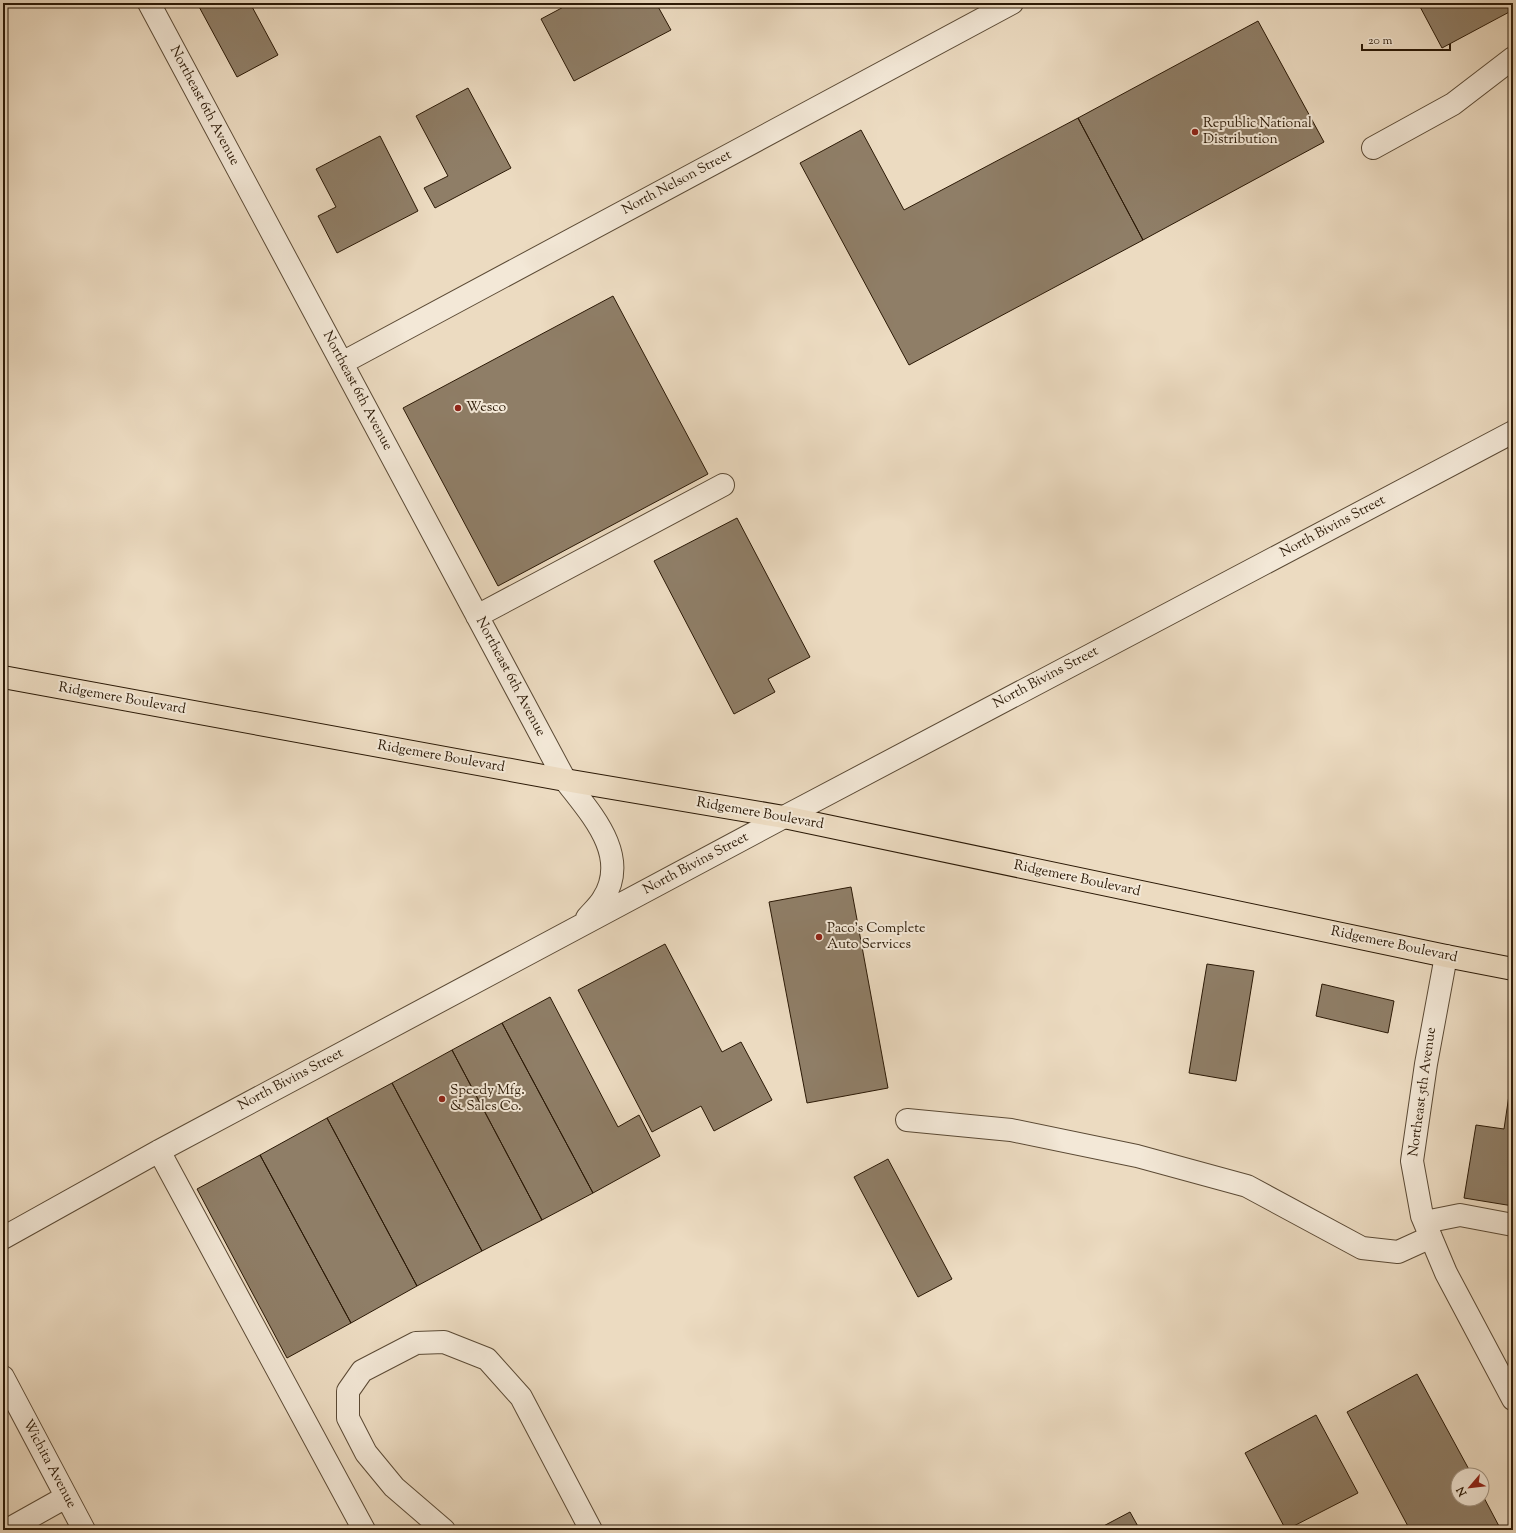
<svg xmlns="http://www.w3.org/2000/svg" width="1516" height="1533" viewBox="0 0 1516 1533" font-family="'Sorts Mill Goudy',serif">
<rect width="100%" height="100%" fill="#ecdbc1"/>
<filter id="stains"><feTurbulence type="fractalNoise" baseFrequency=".005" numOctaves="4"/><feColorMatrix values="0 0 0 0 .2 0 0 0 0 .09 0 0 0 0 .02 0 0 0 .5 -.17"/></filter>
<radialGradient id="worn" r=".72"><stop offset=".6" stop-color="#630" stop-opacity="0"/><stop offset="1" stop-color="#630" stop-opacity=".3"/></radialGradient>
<!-- building -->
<path fill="#8f7e67" stroke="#2b1906" d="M 197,3 L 250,3 L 278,55 L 237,77 Z
M 571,3 L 656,3 L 671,30 L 574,81 L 541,19 Z
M 1418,3 L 1511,3 L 1513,10 L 1442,48 Z
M 1258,21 L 1324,142 L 1143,240 L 1078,118 Z
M 468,88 L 511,168 L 435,208 L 424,188 L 448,176 L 416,116 Z
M 1078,118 L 1143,240 L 909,365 L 800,163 L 861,130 L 904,210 Z
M 380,136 L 418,211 L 337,253 L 318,216 L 336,207 L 316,169 Z
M 613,296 L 708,474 L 498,586 L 403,408 Z
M 737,518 L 810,657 L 768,679 L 775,692 L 734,714 L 654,561 Z
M 851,887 L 888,1088 L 807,1103 L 769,902 Z
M 665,944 L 722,1052 L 741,1042 L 772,1100 L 714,1131 L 701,1106 L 652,1132 L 578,990 Z
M 1207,964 L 1254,971 L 1236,1081 L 1189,1073 Z
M 1322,984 L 1394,1001 L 1388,1033 L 1316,1016 Z
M 550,997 L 618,1127 L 639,1115 L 660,1156 L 593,1193 L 502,1023 Z
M 502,1023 L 593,1193 L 542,1220 L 452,1050 Z
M 452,1050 L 542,1220 L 482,1251 L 392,1083 Z
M 1513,1068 L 1513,1206 L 1464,1198 L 1476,1125 L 1504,1129 Z
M 392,1083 L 482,1251 L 417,1286 L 327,1118 Z
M 327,1118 L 417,1286 L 351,1323 L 260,1155 Z
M 260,1155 L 351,1323 L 287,1358 L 197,1189 Z
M 888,1159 L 952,1279 L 918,1297 L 854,1177 Z
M 1417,1374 L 1472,1475 L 1458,1475 L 1458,1499 L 1482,1499 L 1482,1494 L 1500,1528 L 1497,1530 L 1410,1530 L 1347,1412 Z
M 1316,1415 L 1358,1493 L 1286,1530 L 1245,1453 Z
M 1130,1512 L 1140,1530 L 1096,1530 Z"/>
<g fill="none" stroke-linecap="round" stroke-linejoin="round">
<!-- minor casing -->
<g stroke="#5b4a35" stroke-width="24">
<path id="minor" d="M 149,3 L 565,780 C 590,813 631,855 603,899 C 599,906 592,912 587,918
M 1373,148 L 1453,104 L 1513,58
M 342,363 L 1012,3
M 477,616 L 723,485
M 1446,956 L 1426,1064 L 1412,1161 L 1422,1216 L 1446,1273 L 1513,1399
M 907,1120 L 1011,1130 L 1137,1156 L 1247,1186 L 1362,1248 L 1398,1252 L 1431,1237
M 159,1151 L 364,1530
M 1425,1222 L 1460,1215 L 1513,1225
M 3,1238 L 159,1151 L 784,817 L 1513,432
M 3,1377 L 84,1530
M 7,1530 L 66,1497
M 444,1530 L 394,1487 L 366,1453 L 348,1418 L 348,1391 L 362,1371 L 416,1343 L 444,1342 L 487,1359 L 521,1397 L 591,1530"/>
</g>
<!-- major casing -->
<g stroke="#2b1906" stroke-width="24">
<path id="major" d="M 3,677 L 565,780 L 784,817 L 1446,956 L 1513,969"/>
</g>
<!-- minor -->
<use href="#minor" stroke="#f3e8d7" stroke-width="22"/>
<!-- major -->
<use href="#major" stroke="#ecdbc1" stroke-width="22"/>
</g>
<!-- markers -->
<g fill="#8f2418" stroke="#f3e8d7" stroke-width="1.5">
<circle cx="1195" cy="132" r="4"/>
<circle cx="458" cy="408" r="4"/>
<circle cx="819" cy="937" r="4"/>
<circle cx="442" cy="1099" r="4"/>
</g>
<g text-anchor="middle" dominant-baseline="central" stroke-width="4" stroke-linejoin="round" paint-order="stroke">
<!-- street labels -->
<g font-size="14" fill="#2b1906" stroke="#f3e8d7">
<text transform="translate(204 106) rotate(62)">Northeast 6th Avenue</text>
<text transform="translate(677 183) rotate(-28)">North Nelson Street</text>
<text transform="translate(357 391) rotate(62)">Northeast 6th Avenue</text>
<text transform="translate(1333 527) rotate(-28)">North Bivins Street</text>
<text transform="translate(510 677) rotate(62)">Northeast 6th Avenue</text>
<text transform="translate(1046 678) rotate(-28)">North Bivins Street</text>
<text transform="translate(122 699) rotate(10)">Ridgemere Boulevard</text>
<text transform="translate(441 757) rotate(10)">Ridgemere Boulevard</text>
<text transform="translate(760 814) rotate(10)">Ridgemere Boulevard</text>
<text transform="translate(696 864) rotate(-28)">North Bivins Street</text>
<text transform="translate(1077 879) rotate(12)">Ridgemere Boulevard</text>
<text transform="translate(1394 945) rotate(12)">Ridgemere Boulevard</text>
<text transform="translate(291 1080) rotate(-28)">North Bivins Street</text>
<text transform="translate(1423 1092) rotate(-82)">Northeast 5th Avenue</text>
<text transform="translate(49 1464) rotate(62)">Wichita Avenue</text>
</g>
<!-- poi labels -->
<g font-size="14" fill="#2b1906" stroke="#f3e8d7" text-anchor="start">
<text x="1203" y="124">Republic National<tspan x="1203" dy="16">Distribution</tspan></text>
<text x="466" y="408">Wesco</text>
<text x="827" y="929">Paco's Complete<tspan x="827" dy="16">Auto Services</tspan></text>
<text x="450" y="1091">Speedy Mfg.<tspan x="450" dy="16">&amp; Sales Co.</tspan></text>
</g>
</g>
<!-- margin -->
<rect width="1516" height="1533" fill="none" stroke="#ecdbc1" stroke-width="16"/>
<rect x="4" y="4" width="1508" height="1525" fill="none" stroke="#2b1906" stroke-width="2"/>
<rect x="8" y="8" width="1500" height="1517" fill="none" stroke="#2b1906"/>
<!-- north arrow -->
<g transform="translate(1470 1487) rotate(242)"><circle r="19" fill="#f3e8d7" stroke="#a39583"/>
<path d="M0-3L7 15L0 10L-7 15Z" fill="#8f2418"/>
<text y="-6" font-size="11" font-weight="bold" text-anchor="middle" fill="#2b1906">N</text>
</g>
<!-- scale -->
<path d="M1362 44v6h88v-6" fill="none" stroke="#2b1906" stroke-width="2"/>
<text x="1368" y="44" font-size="12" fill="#2b1906" stroke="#f3e8d7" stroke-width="3" paint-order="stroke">20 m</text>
<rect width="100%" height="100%" filter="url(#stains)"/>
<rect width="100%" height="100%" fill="url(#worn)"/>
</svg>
